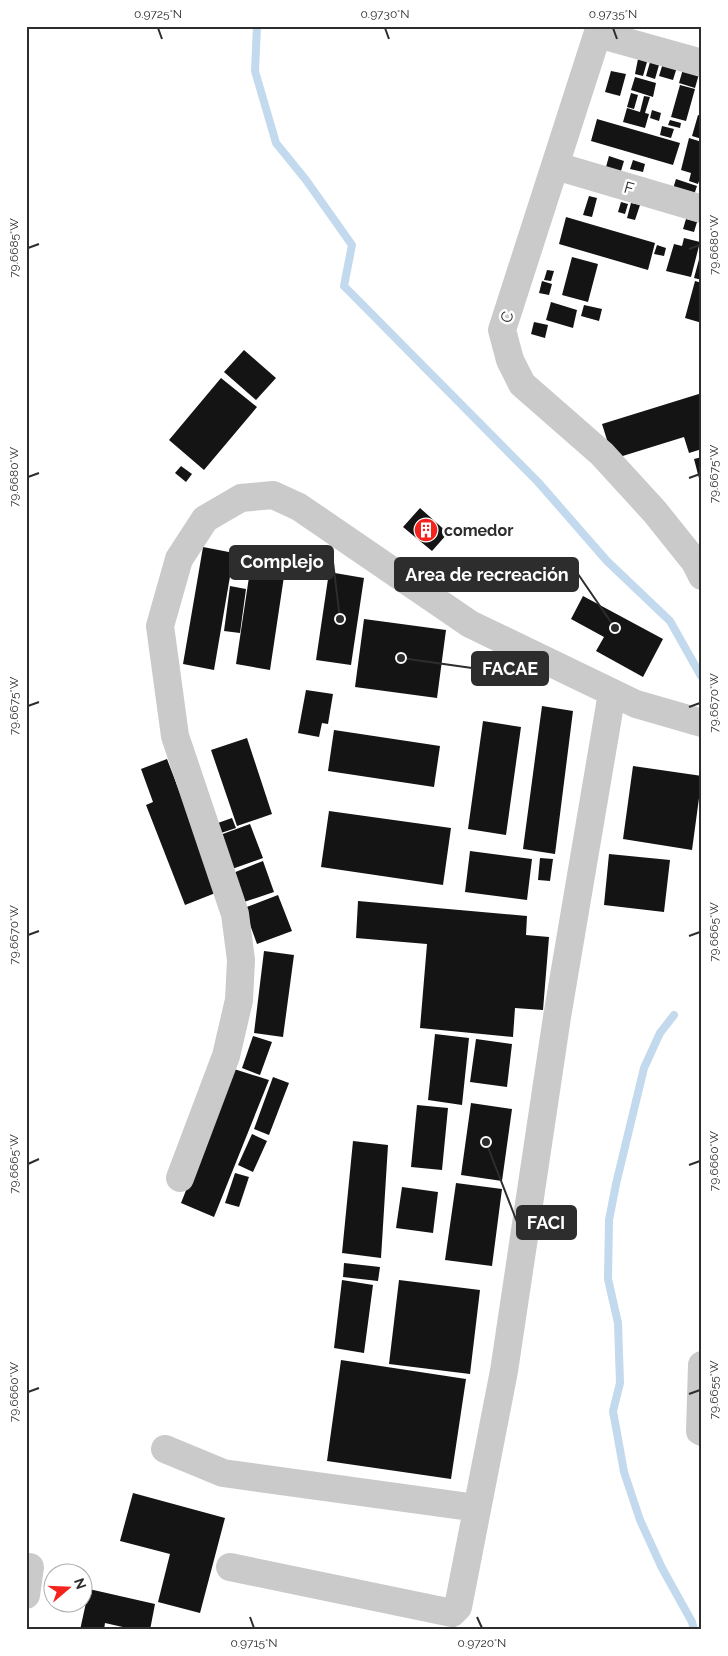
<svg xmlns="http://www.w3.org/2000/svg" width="728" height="1656" viewBox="0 0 728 1656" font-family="Raleway,sans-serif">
<rect width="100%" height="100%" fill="#fff"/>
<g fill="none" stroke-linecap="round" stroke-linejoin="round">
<!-- stream -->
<path stroke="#c2d9ee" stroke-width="8" d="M 257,26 L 255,71 L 276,143 L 306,180 L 352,245 L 344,286 L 538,482 L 607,561 L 670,621 L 701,676
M 674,1015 L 660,1033 L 644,1068 L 616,1184 L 609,1220 L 608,1279 L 618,1323 L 620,1383 L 613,1411 L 624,1472 L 640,1520 L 662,1568 L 692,1622 L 694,1630"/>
</g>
<!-- building -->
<path fill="#141414" d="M 638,59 L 647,62 L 643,76 L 635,74 Z
M 650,62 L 659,65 L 655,79 L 646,76 Z
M 663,63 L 677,67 L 673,80 L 659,76 Z
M 683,69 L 699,74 L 695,88 L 679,83 Z
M 611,71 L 626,74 L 620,96 L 605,92 Z
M 635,77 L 656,83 L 653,97 L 631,90 Z
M 680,85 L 695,89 L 686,121 L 671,117 Z
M 631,93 L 638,95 L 634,109 L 627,107 Z
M 644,96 L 650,97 L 645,113 L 649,114 L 645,128 L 623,122 L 627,108 L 640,112 Z
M 652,110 L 661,113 L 659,121 L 650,118 Z
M 698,115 L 702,116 L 702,139 L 692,136 Z
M 597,119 L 680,143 L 673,165 L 591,141 Z
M 670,120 L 681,123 L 680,128 L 668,125 Z
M 662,126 L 674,129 L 671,138 L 660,135 Z
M 689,138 L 702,142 L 702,172 L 698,184 L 689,181 L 691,173 L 681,170 Z
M 609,156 L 624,161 L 621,171 L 606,167 Z
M 633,160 L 645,164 L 643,172 L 630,169 Z
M 676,179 L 697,186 L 693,198 L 672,192 Z
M 589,196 L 597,198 L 592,217 L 583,215 Z
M 621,202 L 628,204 L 625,214 L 618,212 Z
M 631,203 L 640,205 L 635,220 L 627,218 Z
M 566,217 L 655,243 L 648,270 L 559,244 Z
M 686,219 L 697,222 L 694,232 L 683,229 Z
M 684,238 L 700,242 L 691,277 L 666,271 L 674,244 L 682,246 Z
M 657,245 L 666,248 L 664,256 L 654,254 Z
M 701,252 L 702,252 L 702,280 L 694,278 Z
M 572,257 L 598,264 L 588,302 L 562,295 Z
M 547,270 L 554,271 L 551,281 L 544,280 Z
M 542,281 L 552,284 L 549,295 L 539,293 Z
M 695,281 L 702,283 L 702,323 L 685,318 Z
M 551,302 L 577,310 L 573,328 L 546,320 Z
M 584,305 L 602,309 L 599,321 L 581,316 Z
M 534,322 L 548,325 L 545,338 L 531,334 Z
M 244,350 L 276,378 L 256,400 L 224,372 Z
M 221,378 L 257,407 L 204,470 L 169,440 Z
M 702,393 L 702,449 L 689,453 L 684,437 L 613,459 L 602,424 Z
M 702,457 L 702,486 L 701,486 L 694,459 Z
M 181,466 L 192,474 L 186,482 L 175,473 Z
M 420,508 L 448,533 L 432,551 L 403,527 Z
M 203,547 L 234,553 L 214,670 L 183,664 Z
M 252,557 L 286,563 L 270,670 L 236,664 Z
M 329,572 L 364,578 L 351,665 L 316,660 Z
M 230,586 L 246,589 L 240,633 L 224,631 Z
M 583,596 L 663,639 L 643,677 L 596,651 L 604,637 L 571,619 Z
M 364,619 L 446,630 L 437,698 L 355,687 Z
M 306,690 L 333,694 L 328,724 L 322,723 L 319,737 L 298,733 Z
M 542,706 L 573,711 L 555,854 L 523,849 Z
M 483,721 L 521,727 L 506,835 L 468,829 Z
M 334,730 L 440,746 L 434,787 L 328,771 Z
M 247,738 L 272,814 L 237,826 L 211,750 Z
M 167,759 L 218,892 L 185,905 L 146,805 L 153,802 L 141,769 Z
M 633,766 L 702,776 L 692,850 L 623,839 Z
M 329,811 L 451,828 L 443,885 L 321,867 Z
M 232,818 L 236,828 L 218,834 L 215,824 Z
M 250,824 L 263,858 L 232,869 L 220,835 Z
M 470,851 L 532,859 L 527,900 L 465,892 Z
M 609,854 L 670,860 L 664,912 L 604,905 Z
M 540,858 L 553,859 L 550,881 L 538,880 Z
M 263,861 L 274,892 L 244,902 L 233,873 Z
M 278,895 L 292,931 L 257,944 L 244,908 Z
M 358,901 L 527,916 L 526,935 L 549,937 L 543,1010 L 515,1008 L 513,1037 L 420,1028 L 427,944 L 356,938 Z
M 264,951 L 294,955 L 283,1037 L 254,1033 Z
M 435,1034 L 469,1038 L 462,1105 L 428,1100 Z
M 253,1036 L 272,1042 L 260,1075 L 242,1068 Z
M 476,1039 L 512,1044 L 507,1087 L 470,1082 Z
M 234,1069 L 269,1080 L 214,1217 L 181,1203 Z
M 273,1077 L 289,1083 L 269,1135 L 254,1129 Z
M 471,1103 L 512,1109 L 502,1181 L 461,1175 Z
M 417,1105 L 448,1108 L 442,1170 L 411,1167 Z
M 252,1134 L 267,1141 L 253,1172 L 238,1165 Z
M 353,1141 L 388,1145 L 381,1258 L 342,1253 Z
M 235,1173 L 249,1177 L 239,1207 L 225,1203 Z
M 456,1183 L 502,1189 L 492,1266 L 445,1260 Z
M 402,1187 L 438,1192 L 433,1233 L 396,1228 Z
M 344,1263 L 380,1267 L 378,1281 L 343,1277 Z
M 342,1280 L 373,1285 L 364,1353 L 334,1348 Z
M 399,1280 L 480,1290 L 470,1374 L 389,1364 Z
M 341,1360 L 466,1379 L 451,1479 L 327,1461 Z
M 133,1493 L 225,1518 L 200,1613 L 158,1602 L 170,1554 L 120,1541 Z
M 89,1589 L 155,1604 L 150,1630 L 136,1630 L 105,1623 L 104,1630 L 80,1630 Z"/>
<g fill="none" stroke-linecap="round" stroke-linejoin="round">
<!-- minor -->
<path stroke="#cacaca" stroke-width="28" d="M 600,26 L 502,330 L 510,360 L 522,384 L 602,454 L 655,512 L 695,562 L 702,576
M 598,34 L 702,63
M 556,166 L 702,209
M 180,1178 L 226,1056 L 239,1000 L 241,960 L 235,914 L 175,736 L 160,626 L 179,559 L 205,519 L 241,498 L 273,495 L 299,507 L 470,624 L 636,704 L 702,723
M 702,1365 L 700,1431 L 702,1432
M 165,1449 L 223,1473 L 477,1508
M 230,1567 L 452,1613 L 458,1607 L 504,1371 L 557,1017 L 612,693
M 26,1595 L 30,1567"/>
</g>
<!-- ticks -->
<path fill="none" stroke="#2d2d2d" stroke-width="2" d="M 158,28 L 162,39M 385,28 L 389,39M 613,28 L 617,39M 28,248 L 39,244M 689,249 L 700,245M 28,477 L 39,473M 689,478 L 700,474M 28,706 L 39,702M 689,707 L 700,703M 28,935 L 39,931M 689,936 L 700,932M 28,1164 L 39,1159M 689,1165 L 700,1161M 28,1392 L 39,1388M 689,1394 L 700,1390M 250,1617 L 254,1628M 477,1617 L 482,1628"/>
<!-- icons -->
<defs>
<g id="building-disc" transform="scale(1.25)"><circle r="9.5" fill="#f5231d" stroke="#fff"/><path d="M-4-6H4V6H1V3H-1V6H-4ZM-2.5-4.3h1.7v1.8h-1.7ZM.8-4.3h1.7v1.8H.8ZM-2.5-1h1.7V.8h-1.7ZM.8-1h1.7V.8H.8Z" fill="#fff"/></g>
</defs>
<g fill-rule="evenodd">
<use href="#building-disc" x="426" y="530"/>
</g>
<g text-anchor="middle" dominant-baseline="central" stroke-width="5" stroke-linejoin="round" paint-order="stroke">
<!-- street labels -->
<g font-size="16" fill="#2d2d2d" stroke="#fff">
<text transform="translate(629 188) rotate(16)">F</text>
<text transform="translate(507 317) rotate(-72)">C</text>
</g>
<!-- poi labels -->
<g font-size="16" font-weight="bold" fill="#2d2d2d" stroke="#fff" text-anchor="start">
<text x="444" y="530">comedor</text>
</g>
</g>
<!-- callouts -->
<path fill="none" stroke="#2d2d2d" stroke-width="2" d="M340 619L333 562M615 628L578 574M401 658L472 668M486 1142L517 1222"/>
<g fill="#2d2d2d" stroke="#fff" stroke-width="2">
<circle cx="340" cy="619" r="5"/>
<circle cx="615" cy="628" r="5"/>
<circle cx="401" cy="658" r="5"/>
<circle cx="486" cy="1142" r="5"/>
</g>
<g fill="#2d2d2d" stroke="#2d2d2d" stroke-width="2">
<rect x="230" y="546" width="103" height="33" rx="5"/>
<rect x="395" y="558" width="183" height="33" rx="5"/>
<rect x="472" y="652" width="76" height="33" rx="5"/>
<rect x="517" y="1206" width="59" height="33" rx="5"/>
</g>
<g font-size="18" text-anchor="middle" font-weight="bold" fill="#fff">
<text x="282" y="568">Complejo</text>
<text x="487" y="581">Area de recreación</text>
<text x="510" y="675">FACAE</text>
<text x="546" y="1229">FACI</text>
</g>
<!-- border -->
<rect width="728" height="1656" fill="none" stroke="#ffffff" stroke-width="55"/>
<!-- north arrow -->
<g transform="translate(68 1588) rotate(71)"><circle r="24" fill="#ffffff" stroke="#ababab"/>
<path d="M0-4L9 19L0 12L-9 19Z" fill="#f5231d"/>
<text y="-8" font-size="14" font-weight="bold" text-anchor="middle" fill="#2d2d2d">N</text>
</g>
<rect x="28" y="28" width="672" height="1600" fill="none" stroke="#2d2d2d" stroke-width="2"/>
<g font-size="12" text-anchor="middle" fill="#2d2d2d">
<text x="158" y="18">0.9725°N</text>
<text x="385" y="18">0.9730°N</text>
<text x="613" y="18">0.9735°N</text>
<text transform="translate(714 245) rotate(-90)" y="4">79.6680°W</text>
<text transform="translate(14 248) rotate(-90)" y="4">79.6685°W</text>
<text transform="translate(714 474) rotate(-90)" y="4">79.6675°W</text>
<text transform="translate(14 477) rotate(-90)" y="4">79.6680°W</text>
<text transform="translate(714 703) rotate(-90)" y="4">79.6670°W</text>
<text transform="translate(14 706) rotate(-90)" y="4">79.6675°W</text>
<text transform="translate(714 932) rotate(-90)" y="4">79.6665°W</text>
<text transform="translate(14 935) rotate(-90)" y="4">79.6670°W</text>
<text transform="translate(714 1161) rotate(-90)" y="4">79.6660°W</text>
<text transform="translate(14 1164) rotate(-90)" y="4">79.6665°W</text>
<text transform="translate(714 1390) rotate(-90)" y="4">79.6655°W</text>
<text transform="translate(14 1392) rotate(-90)" y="4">79.6660°W</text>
<text x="254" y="1647">0.9715°N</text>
<text x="482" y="1647">0.9720°N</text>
</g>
</svg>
